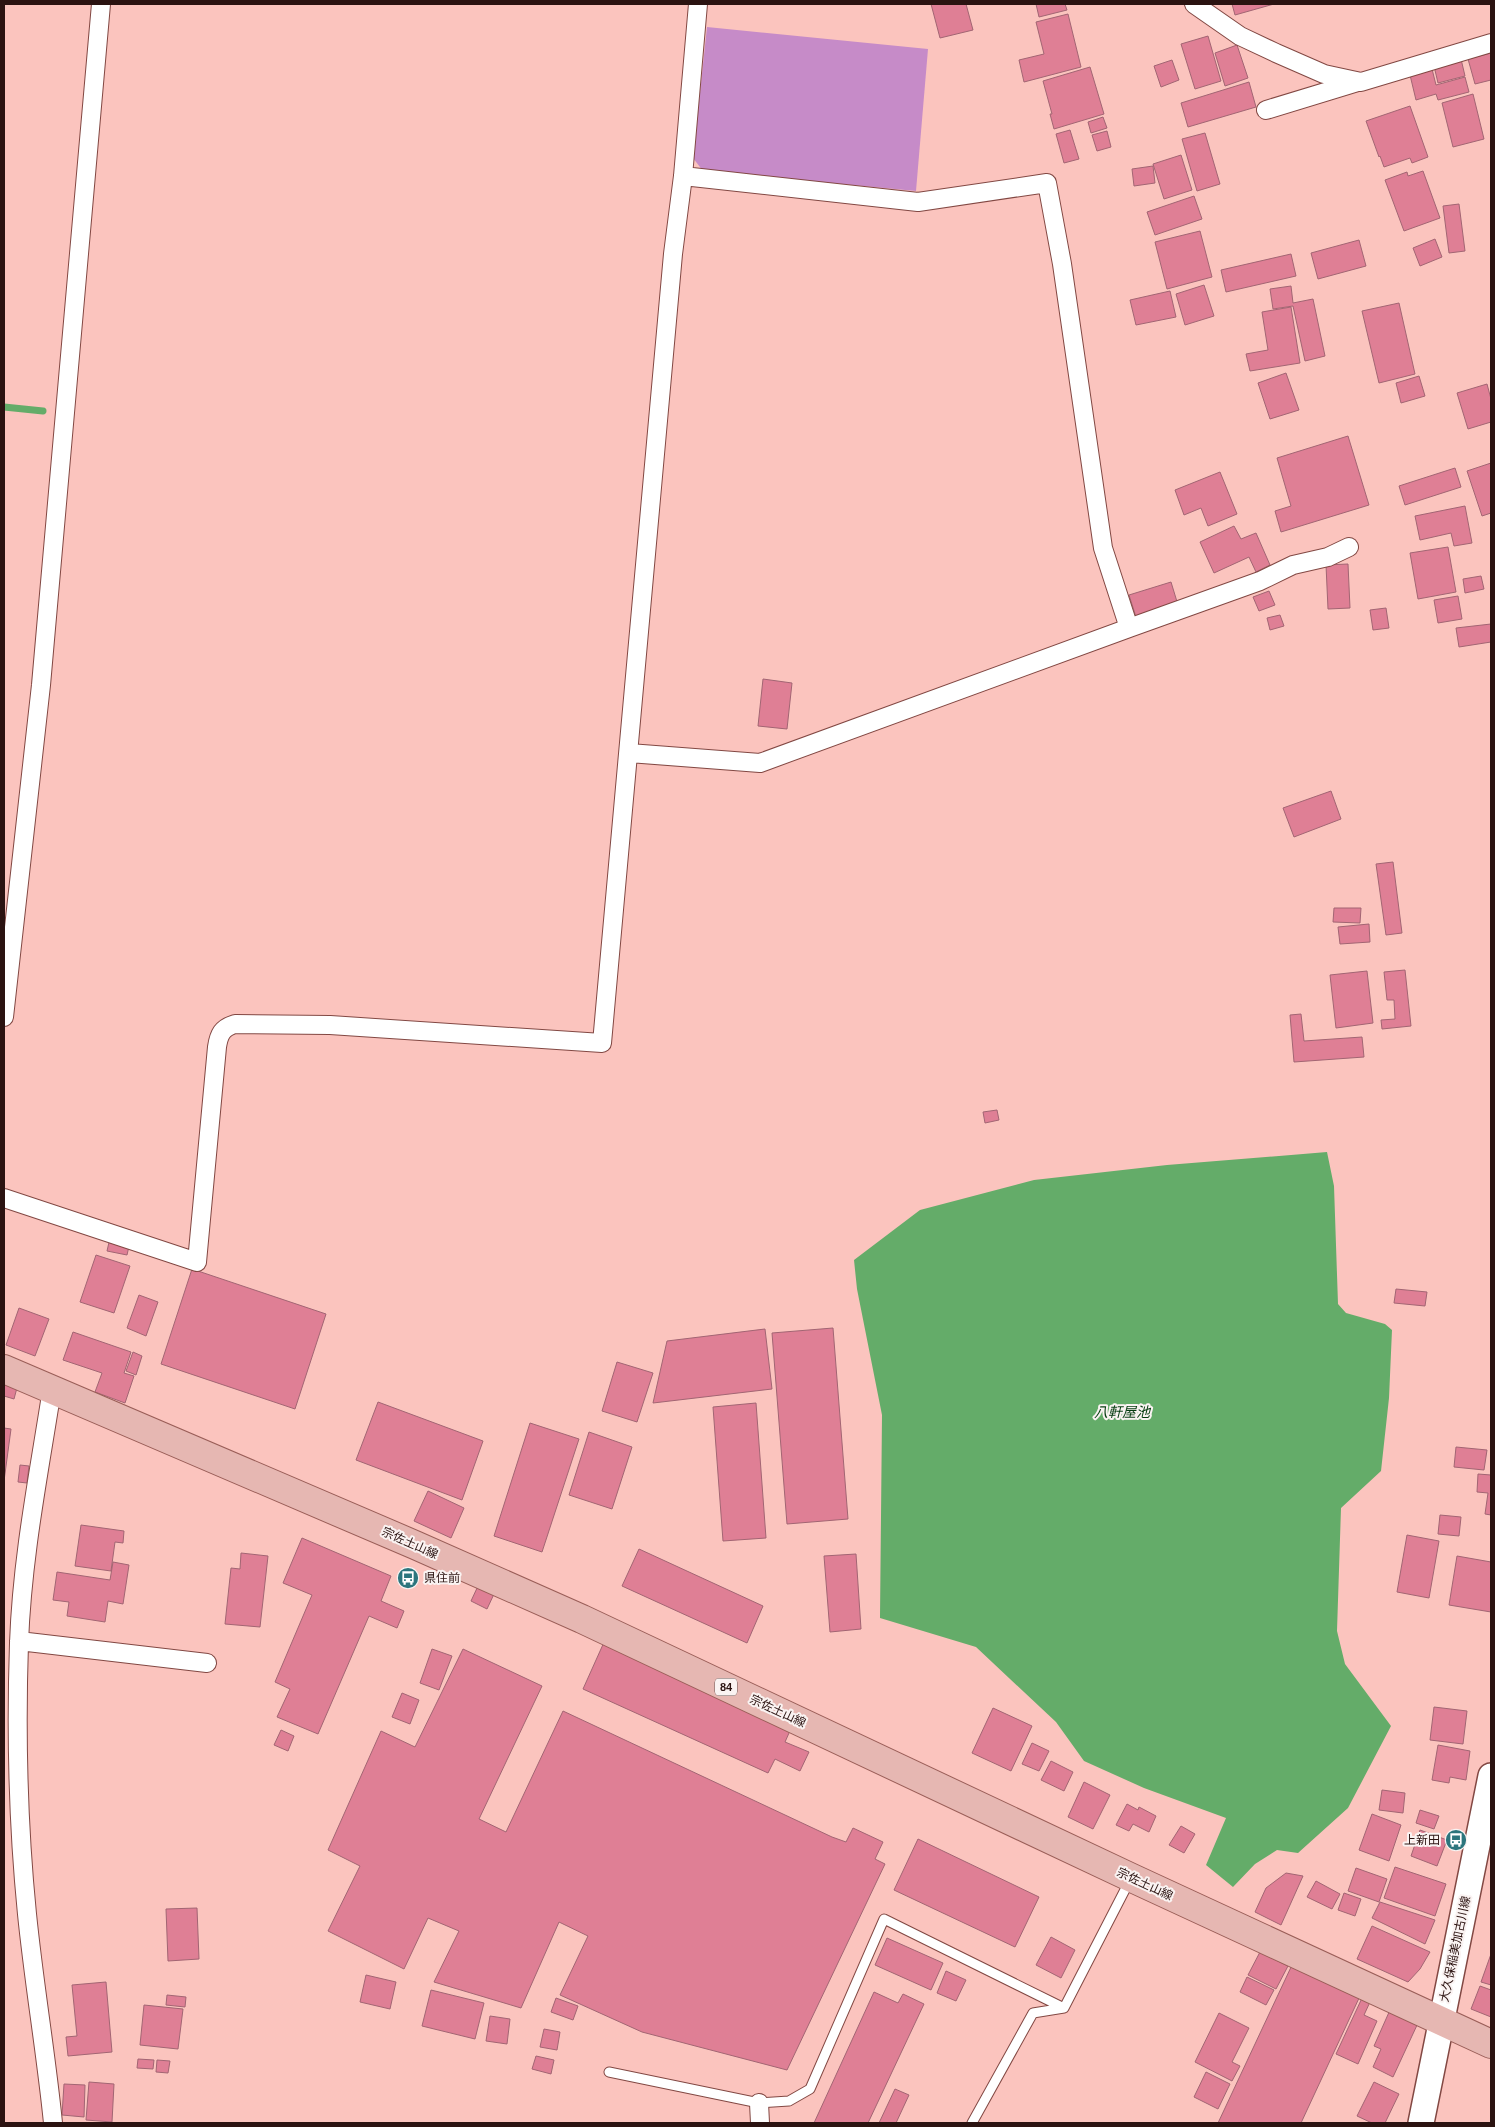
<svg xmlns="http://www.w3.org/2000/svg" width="1495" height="2127" viewBox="0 0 1495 2127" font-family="Arial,'Noto Sans JP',sans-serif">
<rect width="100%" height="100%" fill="#fbc4be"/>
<!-- green -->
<path fill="#c68bc8" d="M 707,27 L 928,49 L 916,191 L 703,171 L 693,158 Z"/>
<!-- water -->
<path fill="#64ac69" d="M 1327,1152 L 1334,1186 L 1338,1304 L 1346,1313 L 1385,1324 L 1392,1330 L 1389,1398 L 1381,1471 L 1341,1508 L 1337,1631 L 1345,1664 L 1391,1726 L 1348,1808 L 1298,1853 L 1277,1850 L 1255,1864 L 1233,1887 L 1206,1865 L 1226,1818 L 1144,1788 L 1084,1761 L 1056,1722 L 976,1647 L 880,1618 L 882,1415 L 857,1289 L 854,1260 L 920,1210 L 1034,1180 L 1167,1165 Z"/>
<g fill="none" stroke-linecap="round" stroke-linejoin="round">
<!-- stream -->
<path stroke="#64ac69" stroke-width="7" d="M 4,407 L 43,411"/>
</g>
<!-- building -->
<path fill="#df7f95" stroke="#a26573" d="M 931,4 L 966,4 L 973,30 L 940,38 Z
M 1036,4 L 1065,4 L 1067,10 L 1039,17 Z
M 1232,4 L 1274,4 L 1235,15 Z
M 1068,14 L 1081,67 L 1024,82 L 1019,60 L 1044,54 L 1036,22 Z
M 1208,36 L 1221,81 L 1195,89 L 1181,44 Z
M 1237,45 L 1248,78 L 1225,86 L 1215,53 Z
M 1491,53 L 1491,80 L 1475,84 L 1468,59 Z
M 1461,59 L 1465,76 L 1438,83 L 1434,66 Z
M 1172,60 L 1179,80 L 1161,87 L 1154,66 Z
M 1090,67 L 1104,114 L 1054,129 L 1050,114 L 1052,114 L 1043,81 Z
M 1432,69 L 1436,85 L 1465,77 L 1469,92 L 1438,100 L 1436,94 L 1416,100 L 1410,75 Z
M 1249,82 L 1256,107 L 1188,127 L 1181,103 Z
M 1473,94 L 1484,139 L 1453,147 L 1442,103 Z
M 1410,106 L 1428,157 L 1412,163 L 1410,158 L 1384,167 L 1380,156 L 1379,157 L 1366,121 Z
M 1103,117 L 1107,128 L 1091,133 L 1088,122 Z
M 1070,130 L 1079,159 L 1064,163 L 1056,134 Z
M 1107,131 L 1111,147 L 1097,151 L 1092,135 Z
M 1205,133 L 1220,184 L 1197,191 L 1182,139 Z
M 1181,155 L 1192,190 L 1164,199 L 1153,164 Z
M 1153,166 L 1155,183 L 1134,186 L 1132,169 Z
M 1423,171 L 1440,218 L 1404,231 L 1385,180 L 1407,172 L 1408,176 Z
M 1194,196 L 1202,219 L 1155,235 L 1147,212 Z
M 1459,204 L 1465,251 L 1449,253 L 1443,206 Z
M 1200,231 L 1212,277 L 1167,289 L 1155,242 Z
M 1435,239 L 1442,257 L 1420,266 L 1413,248 Z
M 1359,240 L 1366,266 L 1318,279 L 1311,253 Z
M 1291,254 L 1296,276 L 1226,292 L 1221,270 Z
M 1204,285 L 1214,316 L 1185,325 L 1176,294 Z
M 1291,286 L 1293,303 L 1313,299 L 1325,356 L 1305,361 L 1293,306 L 1273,309 L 1270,289 Z
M 1170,291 L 1176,317 L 1136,325 L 1130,300 Z
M 1399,303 L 1415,374 L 1379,383 L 1362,311 Z
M 1291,307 L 1300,363 L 1250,371 L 1246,354 L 1268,350 L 1262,312 Z
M 1286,373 L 1299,410 L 1270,419 L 1258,383 Z
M 1419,376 L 1425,396 L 1401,403 L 1396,383 Z
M 1487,384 L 1491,399 L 1491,422 L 1468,429 L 1457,393 Z
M 1348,436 L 1369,505 L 1281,532 L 1275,511 L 1291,506 L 1277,458 Z
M 1491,463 L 1491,513 L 1482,516 L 1467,471 Z
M 1455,468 L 1461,487 L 1405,505 L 1399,486 Z
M 1220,472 L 1237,514 L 1208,526 L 1201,508 L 1184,515 L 1175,490 Z
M 1465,506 L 1472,543 L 1454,546 L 1451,533 L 1420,540 L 1415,516 Z
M 1234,526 L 1241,539 L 1256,533 L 1270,565 L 1256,572 L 1249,557 L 1214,573 L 1200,542 Z
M 1448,547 L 1456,592 L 1418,599 L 1410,553 Z
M 1348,564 L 1350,608 L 1328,609 L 1326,565 Z
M 1481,576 L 1484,589 L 1465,593 L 1463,579 Z
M 1171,582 L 1178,605 L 1136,617 L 1129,595 Z
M 1269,591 L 1275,605 L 1259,611 L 1253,597 Z
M 1458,596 L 1462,619 L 1438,623 L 1434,600 Z
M 1386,608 L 1389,628 L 1373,630 L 1370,610 Z
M 1280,615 L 1284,626 L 1270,630 L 1267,618 Z
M 1491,624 L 1491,642 L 1459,647 L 1456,628 Z
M 763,679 L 792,683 L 787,729 L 758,726 Z
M 1331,791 L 1341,819 L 1294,837 L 1283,808 Z
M 1393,862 L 1402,933 L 1386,935 L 1376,864 Z
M 1334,908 L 1361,908 L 1360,923 L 1333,922 Z
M 1369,924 L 1370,942 L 1340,944 L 1338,927 Z
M 1405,970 L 1411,1026 L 1382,1029 L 1381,1020 L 1395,1019 L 1394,1000 L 1387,1000 L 1384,972 Z
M 1367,971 L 1373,1023 L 1336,1028 L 1330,975 Z
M 1301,1014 L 1304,1041 L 1362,1037 L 1364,1057 L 1294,1062 L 1290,1015 Z
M 997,1110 L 999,1120 L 985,1123 L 983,1112 Z
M 110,1238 L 130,1242 L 127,1255 L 107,1251 Z
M 96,1255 L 130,1266 L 114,1313 L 80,1302 Z
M 192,1269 L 326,1314 L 295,1409 L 161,1364 Z
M 1396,1289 L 1427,1292 L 1425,1306 L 1394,1303 Z
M 139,1295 L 158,1302 L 146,1336 L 127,1328 Z
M 19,1308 L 49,1319 L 35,1356 L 6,1345 Z
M 833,1328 L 848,1519 L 787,1524 L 772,1333 Z
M 765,1329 L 772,1389 L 653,1403 L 667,1341 Z
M 73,1332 L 131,1352 L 124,1373 L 134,1376 L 125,1403 L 95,1392 L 102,1373 L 63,1360 Z
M 133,1352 L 142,1356 L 136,1375 L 126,1371 Z
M 617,1362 L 653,1373 L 637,1422 L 602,1411 Z
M 4,1380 L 18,1384 L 14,1399 L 4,1396 Z
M 378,1402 L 483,1441 L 462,1500 L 356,1460 Z
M 756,1403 L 766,1538 L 723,1541 L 713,1407 Z
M 530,1423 L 579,1439 L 542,1552 L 494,1536 Z
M 4,1428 L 11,1429 L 4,1481 Z
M 589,1432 L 632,1447 L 612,1509 L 569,1495 Z
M 1456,1447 L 1487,1450 L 1484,1470 L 1454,1467 Z
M 20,1465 L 29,1466 L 27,1483 L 18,1482 Z
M 1478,1474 L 1491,1475 L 1491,1515 L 1485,1514 L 1488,1493 L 1477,1492 Z
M 428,1491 L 464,1508 L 451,1538 L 414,1521 Z
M 1440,1515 L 1461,1517 L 1459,1536 L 1438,1534 Z
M 81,1525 L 124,1531 L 123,1543 L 115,1542 L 111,1571 L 75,1566 Z
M 1407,1535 L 1439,1541 L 1429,1598 L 1397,1592 Z
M 302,1538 L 391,1576 L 381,1601 L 404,1611 L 397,1628 L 369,1616 L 318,1734 L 277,1717 L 290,1689 L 275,1682 L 312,1595 L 283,1583 Z
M 639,1549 L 763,1606 L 747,1643 L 622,1586 Z
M 241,1553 L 268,1556 L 260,1627 L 225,1624 L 231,1568 L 240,1569 Z
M 856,1554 L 861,1629 L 830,1632 L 824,1556 Z
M 1457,1556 L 1491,1562 L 1491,1612 L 1449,1605 Z
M 113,1562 L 129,1565 L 123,1604 L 108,1601 L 105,1622 L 67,1616 L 69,1602 L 53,1600 L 57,1572 L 110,1580 Z
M 478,1586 L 494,1594 L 487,1609 L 471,1601 Z
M 605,1640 L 793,1724 L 785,1742 L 809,1752 L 800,1771 L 775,1759 L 768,1773 L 583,1689 Z
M 432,1649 L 452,1656 L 439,1690 L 420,1683 Z
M 463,1649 L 542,1686 L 479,1819 L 506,1832 L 563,1711 L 832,1837 L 846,1842 L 853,1828 L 883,1842 L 875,1859 L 885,1864 L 787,2070 L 642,2032 L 560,1995 L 588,1936 L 559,1922 L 521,2008 L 434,1982 L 459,1931 L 428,1918 L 404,1969 L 328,1931 L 360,1866 L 328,1850 L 381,1731 L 415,1747 Z
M 402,1693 L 419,1700 L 410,1724 L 392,1717 Z
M 1434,1707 L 1467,1711 L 1463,1744 L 1430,1740 Z
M 993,1708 L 1032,1726 L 1011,1771 L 972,1753 Z
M 281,1730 L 294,1736 L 288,1751 L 274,1745 Z
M 1032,1743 L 1049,1751 L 1039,1771 L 1022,1764 Z
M 1438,1745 L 1470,1751 L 1466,1780 L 1450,1777 L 1449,1783 L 1432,1780 Z
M 1051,1761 L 1073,1772 L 1064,1791 L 1041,1780 Z
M 1084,1782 L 1110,1795 L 1093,1829 L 1068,1817 Z
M 1382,1790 L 1405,1793 L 1403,1813 L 1379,1810 Z
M 1127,1804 L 1138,1810 L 1139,1807 L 1156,1816 L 1149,1832 L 1133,1824 L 1129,1831 L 1116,1825 Z
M 1420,1810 L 1439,1816 L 1434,1829 L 1416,1823 Z
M 1372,1814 L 1401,1825 L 1389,1861 L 1359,1850 Z
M 1181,1826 L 1195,1834 L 1184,1853 L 1169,1845 Z
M 1420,1830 L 1447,1840 L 1437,1866 L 1411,1856 Z
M 918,1839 L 1039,1897 L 1015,1947 L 894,1890 Z
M 1395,1867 L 1446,1884 L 1435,1916 L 1384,1898 Z
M 1356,1868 L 1387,1879 L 1379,1902 L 1348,1891 Z
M 1286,1873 L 1303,1876 L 1281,1925 L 1255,1912 L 1266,1888 Z
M 1316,1881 L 1340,1894 L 1332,1909 L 1307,1897 Z
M 1344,1893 L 1361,1899 L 1355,1916 L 1338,1910 Z
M 1380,1902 L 1435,1920 L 1425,1944 L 1372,1918 Z
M 197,1908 L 199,1959 L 168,1961 L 166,1909 Z
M 1372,1926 L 1430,1952 L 1420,1969 L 1408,1982 L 1357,1959 Z
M 1051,1937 L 1075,1950 L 1061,1978 L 1036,1965 Z
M 887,1938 L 943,1963 L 931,1990 L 875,1965 Z
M 1260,1952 L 1288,1966 L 1276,1989 L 1248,1975 Z
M 1491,1954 L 1491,1985 L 1481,1982 Z
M 1292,1965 L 1360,1996 L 1301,2123 L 1218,2123 Z
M 946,1971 L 966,1980 L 956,2001 L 937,1993 Z
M 366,1975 L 396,1982 L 390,2009 L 360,2002 Z
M 1247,1977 L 1274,1990 L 1266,2005 L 1240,1992 Z
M 106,1982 L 112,2052 L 68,2056 L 66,2037 L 77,2036 L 72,1985 Z
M 1480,1986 L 1491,1990 L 1491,2017 L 1471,2009 Z
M 431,1990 L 484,2003 L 475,2039 L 422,2026 Z
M 874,1992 L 898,2003 L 903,1994 L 924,2004 L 868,2123 L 814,2123 Z
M 167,1995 L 186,1997 L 185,2007 L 166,2005 Z
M 556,1998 L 578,2006 L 573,2020 L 551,2012 Z
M 1362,1998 L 1370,2002 L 1364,2015 L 1377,2021 L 1358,2064 L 1336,2054 Z
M 144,2005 L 183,2009 L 178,2049 L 140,2045 Z
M 1390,2010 L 1418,2023 L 1393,2077 L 1373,2067 L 1381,2049 L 1374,2046 Z
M 1219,2013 L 1249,2028 L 1232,2062 L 1240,2066 L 1232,2081 L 1195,2062 Z
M 490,2016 L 510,2019 L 507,2044 L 486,2041 Z
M 544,2029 L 560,2032 L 557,2050 L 540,2047 Z
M 536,2056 L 554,2060 L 551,2074 L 532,2069 Z
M 138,2059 L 154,2060 L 153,2069 L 137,2068 Z
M 157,2060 L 170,2061 L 168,2073 L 156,2072 Z
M 1206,2072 L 1230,2084 L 1218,2109 L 1194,2097 Z
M 89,2082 L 114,2084 L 112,2122 L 86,2120 Z
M 1374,2082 L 1399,2094 L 1385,2123 L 1372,2123 L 1357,2116 Z
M 64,2084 L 85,2085 L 84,2117 L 62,2115 Z
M 895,2089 L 909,2095 L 896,2123 L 879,2123 Z"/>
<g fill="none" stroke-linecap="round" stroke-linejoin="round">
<!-- lane casing -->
<g stroke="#824843" stroke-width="11">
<path id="lane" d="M 609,2072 L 759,2103 L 789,2101 L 810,2089 L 884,1919 L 1064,2008
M 972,2123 L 1033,2013 L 1064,2008 L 1130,1880"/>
</g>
<!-- street casing -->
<g stroke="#824843" stroke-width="20">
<path id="street" d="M 1194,4 L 1240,36 L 1276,53 L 1324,74 L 1361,82 L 1491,43
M 1266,110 L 1358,82
M 1129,628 L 1260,581 L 1293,565 L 1328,557 L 1349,547
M 629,753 L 760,763 L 1129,628 L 1103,548 L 1062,264 L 1047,183 L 918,202 L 683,176
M 4,1017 L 41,685 L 101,4
M 4,1198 L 197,1262 L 217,1047 C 219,1034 222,1028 235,1024 L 330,1025 L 602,1043 L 673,254 L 683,176 L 698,4
M 52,1389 C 39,1473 22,1557 19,1643 C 16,1732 18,1824 27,1914 C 34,1984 46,2053 53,2123
M 19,1641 L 207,1663
M 759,2103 L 760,2123"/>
</g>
<!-- secondary casing -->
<g stroke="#824843" stroke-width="28">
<path id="secondary" d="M 1421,2123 L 1491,1776"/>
</g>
<!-- primary casing -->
<g stroke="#9a5e58" stroke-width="30">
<path id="primary" d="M 4,1369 L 415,1545 L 582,1619 L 1132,1878 L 1491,2044"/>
</g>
<!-- lane -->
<use href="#lane" stroke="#fff" stroke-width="9"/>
<!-- street -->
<use href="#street" stroke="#fff" stroke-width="18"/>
<!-- secondary -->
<use href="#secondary" stroke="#fff" stroke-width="25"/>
<!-- primary -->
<use href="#primary" stroke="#e6b7b2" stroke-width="28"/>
</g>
<!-- icons -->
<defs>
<g id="bus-disc" transform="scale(1.125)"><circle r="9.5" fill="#2c757d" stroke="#faf3f2"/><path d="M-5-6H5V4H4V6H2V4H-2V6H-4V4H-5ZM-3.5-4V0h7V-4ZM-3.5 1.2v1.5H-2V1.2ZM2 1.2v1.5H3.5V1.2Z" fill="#fff"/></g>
</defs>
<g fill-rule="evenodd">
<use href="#bus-disc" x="408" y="1578"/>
<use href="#bus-disc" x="1456" y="1840"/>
</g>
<g text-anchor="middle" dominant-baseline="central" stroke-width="4" stroke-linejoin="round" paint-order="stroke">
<!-- shield labels -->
<rect fill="#faf3f2" stroke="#695654" stroke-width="1" x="715" y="1678.5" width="22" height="17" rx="4"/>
<g font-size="11" font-weight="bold" fill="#2b1311">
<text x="726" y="1687">84</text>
</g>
<!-- street labels -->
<g font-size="12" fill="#2b1311" stroke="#faf3f2">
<text transform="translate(410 1543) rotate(24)">宗佐土山線</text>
<text transform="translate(778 1711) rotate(25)">宗佐土山線</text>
<text transform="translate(1145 1884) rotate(25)">宗佐土山線</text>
<text transform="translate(1455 1949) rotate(-78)">大久保稲美加古川線</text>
</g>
<!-- poi labels -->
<g font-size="12" fill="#2b1311" stroke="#faf3f2" text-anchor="start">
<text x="424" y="1578">県住前</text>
<text x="1440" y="1840" text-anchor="end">上新田</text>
</g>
<!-- water labels -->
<g font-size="14" font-style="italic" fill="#043b0e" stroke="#faf3f2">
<text x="1122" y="1412">八軒屋池</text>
</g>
</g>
<!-- border -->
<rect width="1495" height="2127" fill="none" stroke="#2b1311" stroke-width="10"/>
</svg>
